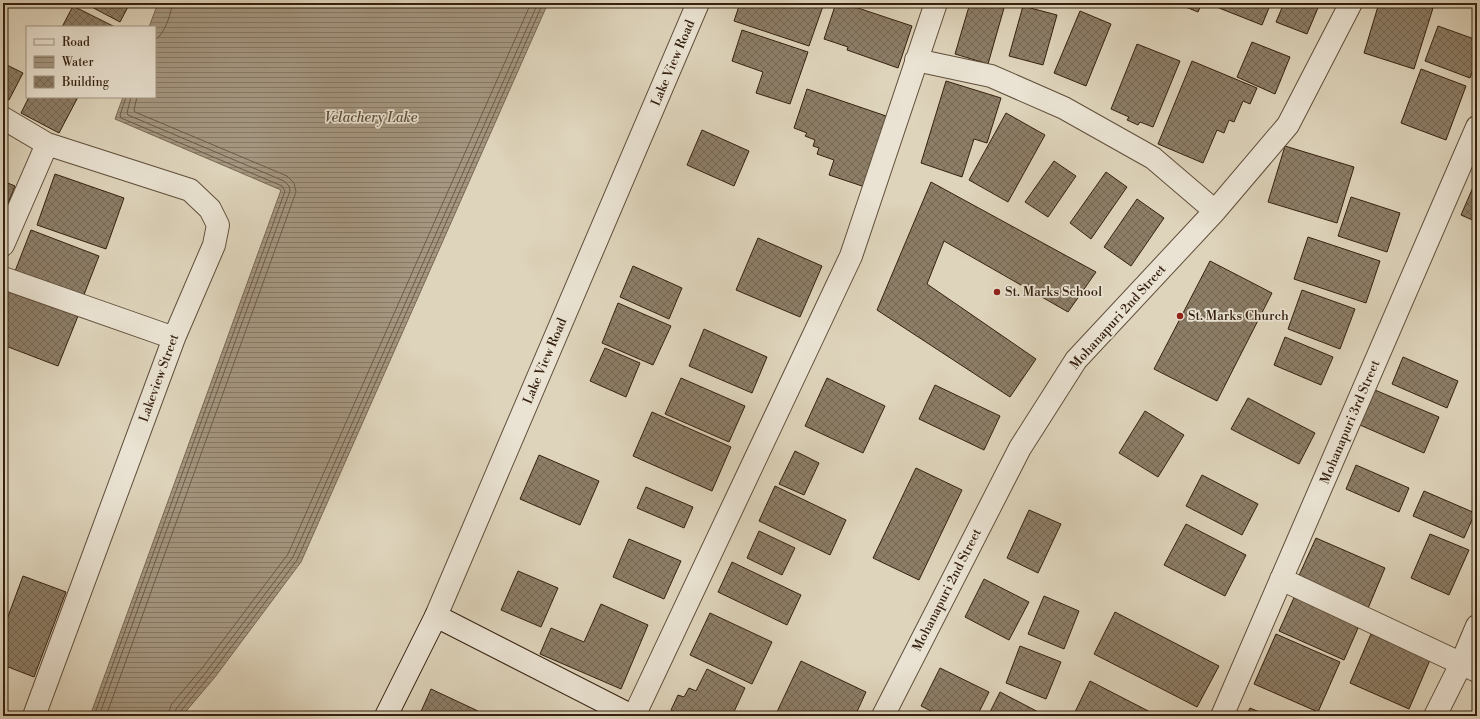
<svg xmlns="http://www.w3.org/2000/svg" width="1480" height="719" viewBox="0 0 1480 719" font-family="'Libre Bodoni',serif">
<defs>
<pattern id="water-rules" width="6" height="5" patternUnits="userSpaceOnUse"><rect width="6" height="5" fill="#a59781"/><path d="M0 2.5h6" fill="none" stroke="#877b68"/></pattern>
<pattern id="building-cross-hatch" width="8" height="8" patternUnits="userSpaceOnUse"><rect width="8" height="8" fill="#8d7e68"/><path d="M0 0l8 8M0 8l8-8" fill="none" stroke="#746754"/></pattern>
</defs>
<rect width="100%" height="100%" fill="#ded4bb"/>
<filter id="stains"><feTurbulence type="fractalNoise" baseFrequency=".005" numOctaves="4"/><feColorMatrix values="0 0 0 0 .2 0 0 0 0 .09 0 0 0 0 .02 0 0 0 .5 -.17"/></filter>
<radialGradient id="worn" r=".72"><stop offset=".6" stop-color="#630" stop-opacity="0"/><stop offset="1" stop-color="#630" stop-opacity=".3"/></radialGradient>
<!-- water -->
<path fill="url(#water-rules)" stroke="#796853" d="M 158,3 L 548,3 L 301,562 L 215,677 L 182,716 L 90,716 L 281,190 L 115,119 L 123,97 L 155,97 L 155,27 L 149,27 Z"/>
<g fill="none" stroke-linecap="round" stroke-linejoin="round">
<!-- shore -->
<path stroke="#6e5c48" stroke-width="1" d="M 155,40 C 164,35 172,13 172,3
M 94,716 L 285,191 L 282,186 L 121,118 L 120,115 L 126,97
M 99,716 L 290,191 L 289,186 L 284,181 L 128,115 L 127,113 L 131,97
M 106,716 L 296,192 L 294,183 L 287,176 L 135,112 L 134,110 L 137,97
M 168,716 L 171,705 L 203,667 L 288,554 L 531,3
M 174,716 L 176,709 L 207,671 L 293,557 L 538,3
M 179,716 L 180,712 L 211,674 L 297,560 L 543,3"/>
</g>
<!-- building -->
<path fill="url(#building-cross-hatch)" stroke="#36210f" d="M 84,3 L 130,3 L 120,22 Z
M 740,3 L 815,3 L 823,6 L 809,46 L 734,21 Z
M 836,3 L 843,3 L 912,26 L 898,68 L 847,50 L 848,47 L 824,39 Z
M 970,3 L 985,3 L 1004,8 L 988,64 L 955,54 Z
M 1176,3 L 1202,3 L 1198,12 Z
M 1215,3 L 1271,3 L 1262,25 L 1214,6 Z
M 1284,3 L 1320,3 L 1307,34 L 1276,22 Z
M 1379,3 L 1416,3 L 1433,8 L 1414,69 L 1364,53 Z
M 73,6 L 115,27 L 62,27 Z
M 1023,6 L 1057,15 L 1043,65 L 1009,56 Z
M 1080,11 L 1111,24 L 1086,86 L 1054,73 Z
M 1438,26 L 1477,40 L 1477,60 L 1470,78 L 1425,61 Z
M 742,30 L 808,52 L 790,104 L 756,93 L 763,72 L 732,61 Z
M 1252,42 L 1290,57 L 1275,94 L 1237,77 Z
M 1137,44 L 1180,61 L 1153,127 L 1140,122 L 1138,125 L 1127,120 L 1129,117 L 1111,109 Z
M 1192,61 L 1257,88 L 1250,104 L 1243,101 L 1234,122 L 1229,120 L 1224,133 L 1217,130 L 1203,163 L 1158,144 Z
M 5,64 L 23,73 L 9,100 L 3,97 L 3,68 Z
M 1421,69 L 1466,86 L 1446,140 L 1401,123 Z
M 946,81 L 1001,98 L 987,143 L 974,139 L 962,177 L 921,163 Z
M 807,89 L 889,117 L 865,187 L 829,175 L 834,160 L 817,154 L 819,148 L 813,146 L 815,140 L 805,136 L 807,133 L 794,128 Z
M 29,97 L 78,97 L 59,133 L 21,113 Z
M 1006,113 L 1045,135 L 1008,202 L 969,180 Z
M 702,130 L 749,151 L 734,186 L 687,165 Z
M 1285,146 L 1354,167 L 1337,223 L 1268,202 Z
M 1054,161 L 1076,176 L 1048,217 L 1025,202 Z
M 1106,172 L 1127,187 L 1091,239 L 1070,223 Z
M 55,174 L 124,198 L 106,249 L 37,225 Z
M 1477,178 L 1477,222 L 1461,215 Z
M 3,181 L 15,186 L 3,216 Z
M 931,182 L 1096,272 L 1068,312 L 944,241 L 927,284 L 1036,359 L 1010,397 L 877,310 Z
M 1351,197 L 1400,213 L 1387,252 L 1338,236 Z
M 1137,199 L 1164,218 L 1131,266 L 1104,247 Z
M 31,230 L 99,256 L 80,305 L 12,279 Z
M 1308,237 L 1380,261 L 1366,303 L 1294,279 Z
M 758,238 L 822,266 L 800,317 L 736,290 Z
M 1210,261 L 1272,293 L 1217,401 L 1154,369 Z
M 633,266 L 682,288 L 669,319 L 620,297 Z
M 11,283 L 80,311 L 58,366 L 3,345 L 3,304 Z
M 1302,290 L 1355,309 L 1340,349 L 1288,329 Z
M 618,303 L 671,326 L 653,365 L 602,343 Z
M 704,329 L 767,357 L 752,393 L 689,366 Z
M 1285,337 L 1333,357 L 1321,385 L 1274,365 Z
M 605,348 L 640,363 L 626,397 L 590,381 Z
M 1403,357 L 1458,381 L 1447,408 L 1392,384 Z
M 681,378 L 745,406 L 729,442 L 665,414 Z
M 827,378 L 885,406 L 863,453 L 805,426 Z
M 935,385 L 1000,416 L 984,450 L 919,419 Z
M 1375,390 L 1439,417 L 1424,453 L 1360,425 Z
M 1248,398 L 1315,433 L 1299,464 L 1231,429 Z
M 1145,411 L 1184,435 L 1158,477 L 1119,453 Z
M 652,412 L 731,447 L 712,491 L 633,456 Z
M 795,451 L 819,463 L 804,495 L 779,484 Z
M 539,455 L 599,481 L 580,525 L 520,499 Z
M 1356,465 L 1409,488 L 1399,512 L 1346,489 Z
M 916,468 L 962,490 L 919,580 L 873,558 Z
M 1202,475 L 1258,504 L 1242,535 L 1186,506 Z
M 775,486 L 846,520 L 830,555 L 759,521 Z
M 646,487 L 693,507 L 684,528 L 637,508 Z
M 1424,491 L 1475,513 L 1464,538 L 1413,516 Z
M 1029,510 L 1061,524 L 1038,573 L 1007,558 Z
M 1186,524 L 1246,555 L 1225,596 L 1164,565 Z
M 759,531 L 795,548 L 782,575 L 747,558 Z
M 1430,534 L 1469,550 L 1449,595 L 1411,578 Z
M 1316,538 L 1385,568 L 1366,613 L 1296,582 Z
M 629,539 L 681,561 L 664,599 L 613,577 Z
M 732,562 L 801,595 L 787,625 L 718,592 Z
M 518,571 L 558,588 L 541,627 L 501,610 Z
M 23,576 L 66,592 L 34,677 L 3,665 L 3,630 Z
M 984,579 L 1029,602 L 1009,640 L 965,617 Z
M 1297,591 L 1362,619 L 1344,660 L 1279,631 Z
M 1044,596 L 1079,611 L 1064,649 L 1028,634 Z
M 601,604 L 648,625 L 621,689 L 540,654 L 551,628 L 584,642 Z
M 1115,612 L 1219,666 L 1197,707 L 1094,654 Z
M 710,613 L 772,642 L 752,684 L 690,655 Z
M 1276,634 L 1340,662 L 1318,712 L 1254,684 Z
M 1371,634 L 1430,660 L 1409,709 L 1350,683 Z
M 1020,646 L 1061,662 L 1046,699 L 1006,683 Z
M 801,661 L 866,692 L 855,716 L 775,716 Z
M 940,668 L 989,692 L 977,716 L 941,716 L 921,706 Z
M 707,669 L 745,688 L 732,716 L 683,716 L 671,710 L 678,695 L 684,697 L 689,688 L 696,691 Z
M 1090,681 L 1158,716 L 1073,716 Z
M 431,689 L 478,711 L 475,716 L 419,716 Z
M 1000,692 L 1044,715 L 1044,716 L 988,716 Z
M 1250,708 L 1269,716 L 1246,716 Z"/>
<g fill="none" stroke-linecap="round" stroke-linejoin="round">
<!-- street casing -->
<g stroke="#604e3a" stroke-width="24">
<path id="street" d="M 916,60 L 991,76 L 1064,108 L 1153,158 L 1215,211
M 3,118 L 47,144 L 190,190 L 210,209 L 218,225 L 214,245 L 174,338 L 34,716
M 3,245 L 47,144
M 3,278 L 174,338
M 1281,579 L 1477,671
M 436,616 L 698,3
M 634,716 L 851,256 L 936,3
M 883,716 L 1020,448 L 1076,360 L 1215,211 L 1288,125 L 1351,3
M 1222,716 L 1477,127
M 1435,716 L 1461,664 L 1477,626"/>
</g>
<!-- secondary casing -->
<g stroke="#36210f" stroke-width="24">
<path id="secondary" d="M 386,716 L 436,616 L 632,716"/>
</g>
<!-- street -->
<use href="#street" stroke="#eae3d3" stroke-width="22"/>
<!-- secondary -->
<use href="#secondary" stroke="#eae3d3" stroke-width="22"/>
</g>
<!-- markers -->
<g fill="#8f2418" stroke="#eae3d3" stroke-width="1.5">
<circle cx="997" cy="292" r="4"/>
<circle cx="1180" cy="316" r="4"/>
</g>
<g text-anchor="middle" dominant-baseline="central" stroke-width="3.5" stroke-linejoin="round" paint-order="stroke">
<!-- street labels -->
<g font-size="13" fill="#36210f" stroke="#eae3d3">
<text transform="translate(673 63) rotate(-67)">Lake View Road</text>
<text transform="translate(1118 317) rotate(-48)">Mohanapuri 2nd Street</text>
<text transform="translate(545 361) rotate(-67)">Lake View Road</text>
<text transform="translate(159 378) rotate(-70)">Lakeview Street</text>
<text transform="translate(1350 422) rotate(-67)">Mohanapuri 3rd Street</text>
<text transform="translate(947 590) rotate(-63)">Mohanapuri 2nd Street</text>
</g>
<!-- poi labels -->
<g font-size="13" fill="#36210f" stroke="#eae3d3" text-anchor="start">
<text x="1005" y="292">St. Marks School</text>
<text x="1188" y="316">St. Marks Church</text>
</g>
<!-- water labels -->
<g font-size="14" font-style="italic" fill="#5d4a37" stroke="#eae3d3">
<text x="371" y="118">Velachery Lake</text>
</g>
</g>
<!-- margin -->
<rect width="1480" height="719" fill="none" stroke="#ded4bb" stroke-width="16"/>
<rect x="4" y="4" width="1472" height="711" fill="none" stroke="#36210f" stroke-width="2"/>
<rect x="8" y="8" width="1464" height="703" fill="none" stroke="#36210f"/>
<!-- legend -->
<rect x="26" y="26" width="130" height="72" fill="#eae3d3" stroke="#a29585"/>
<rect x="34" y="39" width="20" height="6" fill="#eae3d3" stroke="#a29585"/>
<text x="62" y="46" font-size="12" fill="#36210f">Road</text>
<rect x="34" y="56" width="20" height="12" fill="url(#water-rules)" stroke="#a29585"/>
<text x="62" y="66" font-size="12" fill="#36210f">Water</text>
<rect x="34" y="76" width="20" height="12" fill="url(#building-cross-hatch)" stroke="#a29585"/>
<text x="62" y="86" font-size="12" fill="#36210f">Building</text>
<rect width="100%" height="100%" filter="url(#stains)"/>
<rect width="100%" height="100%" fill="url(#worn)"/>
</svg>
